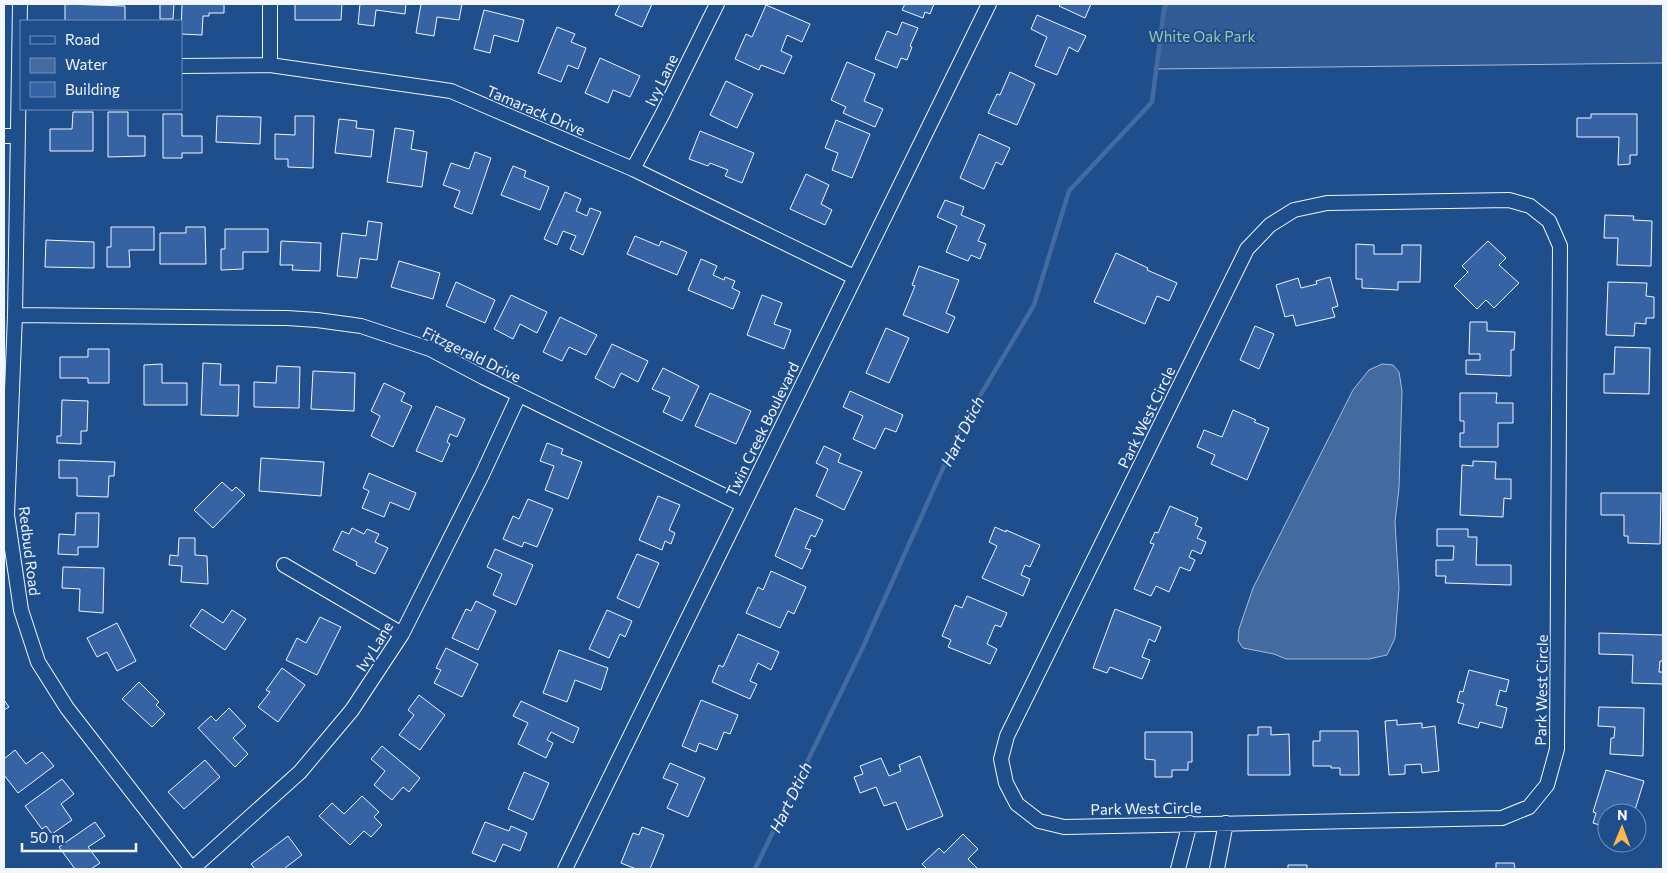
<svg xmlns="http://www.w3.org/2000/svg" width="1667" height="873" viewBox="0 0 1667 873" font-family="Commissioner,sans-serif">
<rect width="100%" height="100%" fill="#1f4e8c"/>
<!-- built -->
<path fill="#305b95" stroke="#a8bbd7" d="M 1167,4 L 1663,4 L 1663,63 L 1156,69 L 1164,9 Z"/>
<!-- water -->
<path fill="#446ba0" stroke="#a8bbd7" d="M 1382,364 L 1393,365 L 1399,372 L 1402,391 L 1399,488 L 1395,522 L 1399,588 L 1395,638 L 1387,655 L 1369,659 L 1286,659 L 1274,654 L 1243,648 L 1238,641 L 1239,629 L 1253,588 L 1353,390 L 1369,370 Z"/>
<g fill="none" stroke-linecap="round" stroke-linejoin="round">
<!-- stream -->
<path stroke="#446ba0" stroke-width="4.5" d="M 755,869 L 863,647 L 961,428 L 1034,305 L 1069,191 L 1152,102 L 1164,9 L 1167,4"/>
</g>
<!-- building -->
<path fill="#3563a3" stroke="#f2f6ff" d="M 65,4 L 125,6 L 125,21 L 65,21 Z
M 160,4 L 174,4 L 173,19 L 160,19 Z
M 182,4 L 224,4 L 224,13 L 209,13 L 209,16 L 203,16 L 202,35 L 181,34 Z
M 295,4 L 342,4 L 341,20 L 295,20 Z
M 360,4 L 406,4 L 405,14 L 376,10 L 374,26 L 358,24 Z
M 421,4 L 462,4 L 459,20 L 437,17 L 434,36 L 416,33 Z
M 620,4 L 652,4 L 642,27 L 615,15 Z
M 905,4 L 934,4 L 930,14 L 925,12 L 923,18 L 902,10 Z
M 1061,4 L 1091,4 L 1085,18 L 1059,6 Z
M 766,5 L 810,24 L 802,42 L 787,35 L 781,51 L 792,56 L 784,74 L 761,65 L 759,70 L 735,59 L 746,34 L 752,37 Z
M 484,10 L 524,20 L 518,42 L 494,35 L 490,53 L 474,49 Z
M 1037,15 L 1086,36 L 1078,52 L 1069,47 L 1057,75 L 1035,66 L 1047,37 L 1031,29 Z
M 902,22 L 918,28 L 910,46 L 912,47 L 907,60 L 901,58 L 897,68 L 875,59 L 887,31 L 897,35 Z
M 557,27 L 575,34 L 571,42 L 586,48 L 578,69 L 568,65 L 561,82 L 538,73 Z
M 600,58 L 640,76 L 630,97 L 613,90 L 608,103 L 585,93 Z
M 847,62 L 875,74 L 864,101 L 883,109 L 875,127 L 843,113 L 846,107 L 831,100 Z
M 1010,72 L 1035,84 L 1017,125 L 988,113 L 997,94 L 1000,95 Z
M 726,81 L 753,94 L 737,128 L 710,115 Z
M 73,112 L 93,112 L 93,151 L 50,151 L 50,129 L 72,129 Z
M 108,112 L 128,112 L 128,136 L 145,136 L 145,156 L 108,157 Z
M 163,114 L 182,114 L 182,136 L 202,136 L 202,153 L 182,153 L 182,158 L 163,158 Z
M 1591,114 L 1637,114 L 1637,155 L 1630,155 L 1630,164 L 1618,165 L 1619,137 L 1577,137 L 1577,118 L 1591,118 Z
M 217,116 L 261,117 L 260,144 L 216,142 Z
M 295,116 L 314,116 L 313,168 L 288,167 L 288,159 L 275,159 L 275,134 L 295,135 Z
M 339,119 L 357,121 L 356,128 L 374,130 L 371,157 L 335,153 Z
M 836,120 L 870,134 L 852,178 L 832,170 L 838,153 L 825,148 Z
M 395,128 L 414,131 L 411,149 L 427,152 L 422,187 L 387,182 Z
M 700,131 L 754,153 L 742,183 L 725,176 L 728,170 L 710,163 L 708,166 L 689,159 Z
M 979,134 L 1010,148 L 1002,165 L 996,162 L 984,189 L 960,178 Z
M 475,152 L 491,158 L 472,214 L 454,207 L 460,191 L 443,185 L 451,163 L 469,169 Z
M 513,166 L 526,171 L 524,177 L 549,187 L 540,210 L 501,195 Z
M 806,174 L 829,185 L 821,204 L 832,210 L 825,225 L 790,209 Z
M 565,192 L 581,199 L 576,211 L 587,216 L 590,208 L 601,212 L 583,255 L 570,249 L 576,236 L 563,231 L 557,245 L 544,239 Z
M 945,200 L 964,207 L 961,215 L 985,225 L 978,241 L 986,244 L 980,259 L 971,255 L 968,261 L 946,252 L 957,226 L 937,217 Z
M 1605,215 L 1634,216 L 1633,220 L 1652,221 L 1651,266 L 1617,265 L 1618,238 L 1604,238 Z
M 368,221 L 382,223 L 377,260 L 360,258 L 357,278 L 337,276 L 342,233 L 366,236 Z
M 111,227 L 154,227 L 154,250 L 129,250 L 130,267 L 107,267 L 107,247 L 111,247 Z
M 186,227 L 205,227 L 206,264 L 160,264 L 160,233 L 186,233 Z
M 225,229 L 268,229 L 268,252 L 243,252 L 243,269 L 221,270 L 221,249 L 225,249 Z
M 635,236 L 659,246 L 661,241 L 687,252 L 677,275 L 627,254 Z
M 46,240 L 94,242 L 94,268 L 45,267 Z
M 281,241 L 321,243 L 320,271 L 292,270 L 293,265 L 280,265 Z
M 1488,241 L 1506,258 L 1499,265 L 1519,283 L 1494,308 L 1486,300 L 1477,309 L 1454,286 L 1468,272 L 1462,266 Z
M 1356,244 L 1374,245 L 1374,254 L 1402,254 L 1402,245 L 1421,245 L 1420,282 L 1398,282 L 1398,290 L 1362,288 L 1362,279 L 1356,279 Z
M 1116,253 L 1148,268 L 1147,270 L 1177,283 L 1169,301 L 1157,296 L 1145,324 L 1094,302 Z
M 701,259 L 717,266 L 713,275 L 724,280 L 725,277 L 735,281 L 732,288 L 740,292 L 733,309 L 688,290 Z
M 399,261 L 440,273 L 433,299 L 391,287 Z
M 919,266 L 959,280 L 946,313 L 955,317 L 948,333 L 903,315 L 915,286 L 912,285 Z
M 1330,277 L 1338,306 L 1332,308 L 1335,317 L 1296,326 L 1293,315 L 1285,317 L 1276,285 L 1298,278 L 1301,288 L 1317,284 L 1316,281 Z
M 456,282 L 495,300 L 485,323 L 446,306 Z
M 1608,282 L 1647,283 L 1646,296 L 1654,297 L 1654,318 L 1646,318 L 1646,324 L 1635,323 L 1634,336 L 1606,335 Z
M 511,295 L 547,312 L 537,333 L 520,324 L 513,339 L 494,329 Z
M 762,295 L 782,303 L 774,324 L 791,330 L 784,349 L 747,335 Z
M 560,317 L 597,335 L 586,355 L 569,347 L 562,361 L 543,352 Z
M 1470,322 L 1487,322 L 1487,331 L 1515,332 L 1514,350 L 1511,350 L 1511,376 L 1466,374 L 1466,360 L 1480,360 L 1480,354 L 1469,354 Z
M 1255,326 L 1274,334 L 1259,369 L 1240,360 Z
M 886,328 L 909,338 L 889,383 L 866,373 Z
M 612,344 L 648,361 L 638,382 L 621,373 L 614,388 L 595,378 Z
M 1615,347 L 1650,348 L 1649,394 L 1604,393 L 1604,374 L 1614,374 Z
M 88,349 L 109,349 L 109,383 L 88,383 L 88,378 L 60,378 L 60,357 L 88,357 Z
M 203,363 L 221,364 L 220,385 L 239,385 L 238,416 L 201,415 Z
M 162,364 L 162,383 L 187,383 L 187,405 L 144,405 L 144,365 Z
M 277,366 L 300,367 L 299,408 L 254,407 L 254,382 L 276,383 Z
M 663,368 L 699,386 L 682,421 L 663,412 L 670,397 L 652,389 Z
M 313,371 L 355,373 L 354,411 L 311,409 Z
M 384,383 L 405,393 L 401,401 L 412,406 L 393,447 L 371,436 L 380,416 L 371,411 Z
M 850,391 L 903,415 L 896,432 L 885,428 L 875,449 L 853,439 L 863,416 L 843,407 Z
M 710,393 L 751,411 L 736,444 L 695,426 Z
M 1460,393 L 1497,393 L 1496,403 L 1513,403 L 1513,423 L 1498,423 L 1498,447 L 1460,447 L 1460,433 L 1464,433 L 1464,421 L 1460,421 Z
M 62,400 L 88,401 L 87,431 L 81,431 L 81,444 L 57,443 L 57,436 L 61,436 Z
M 436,406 L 465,419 L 457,437 L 450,434 L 447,442 L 450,444 L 442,462 L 416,451 Z
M 1233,410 L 1256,420 L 1254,422 L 1269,428 L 1247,480 L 1211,464 L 1215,455 L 1197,447 L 1204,430 L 1222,437 Z
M 547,443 L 563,449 L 561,454 L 582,462 L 568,499 L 545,490 L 554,466 L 540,461 Z
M 824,446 L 841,454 L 838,462 L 862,472 L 844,510 L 816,496 L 828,469 L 816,463 Z
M 261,458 L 324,462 L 321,496 L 259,491 Z
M 59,460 L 115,462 L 114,476 L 109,476 L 108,497 L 77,496 L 77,478 L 59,478 Z
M 1473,461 L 1496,462 L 1495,479 L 1511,479 L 1511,499 L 1504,498 L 1503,517 L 1460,515 L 1462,465 L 1473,466 Z
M 369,473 L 416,493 L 409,510 L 390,502 L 384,517 L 362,508 L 369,491 L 363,488 Z
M 222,482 L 232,491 L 236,487 L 245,495 L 213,528 L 194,510 Z
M 1601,493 L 1661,493 L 1660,544 L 1628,543 L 1628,536 L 1624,536 L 1624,515 L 1601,515 Z
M 658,496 L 680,505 L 669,530 L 675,533 L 671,544 L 665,541 L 662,550 L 639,540 Z
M 528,499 L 553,509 L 537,547 L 524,542 L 522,547 L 503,539 L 513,516 L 519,519 Z
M 1170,506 L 1198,518 L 1195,525 L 1202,528 L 1197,538 L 1206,542 L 1201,554 L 1192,550 L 1189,557 L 1195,560 L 1190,571 L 1180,567 L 1169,592 L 1156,586 L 1151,596 L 1134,589 L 1154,544 L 1150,543 L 1155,532 L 1158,533 Z
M 795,508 L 823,520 L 815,537 L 811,535 L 805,548 L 811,550 L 802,569 L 775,556 Z
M 76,513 L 99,513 L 98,547 L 78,547 L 78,555 L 58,554 L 59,534 L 75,535 Z
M 995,527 L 1006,532 L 1006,530 L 1040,545 L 1030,567 L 1025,565 L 1021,575 L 1030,579 L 1023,596 L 982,578 L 997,546 L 989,542 Z
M 352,528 L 364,534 L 367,529 L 379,534 L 375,542 L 388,548 L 375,574 L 356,565 L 357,562 L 333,550 L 342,531 L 349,534 Z
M 1437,529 L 1468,529 L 1468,537 L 1477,537 L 1476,565 L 1511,565 L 1511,585 L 1445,583 L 1446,576 L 1436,576 L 1436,560 L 1453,560 L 1454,546 L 1437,546 Z
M 179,538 L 195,538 L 195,555 L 207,556 L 208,584 L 181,582 L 182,566 L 169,565 L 170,555 L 178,556 Z
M 495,549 L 533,565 L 516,605 L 493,595 L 502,574 L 487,567 Z
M 637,554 L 659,563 L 639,608 L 617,598 Z
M 63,567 L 104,568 L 103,613 L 79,611 L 80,589 L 62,588 Z
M 771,571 L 806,587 L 794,614 L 788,611 L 780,628 L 746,613 L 758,587 L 763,590 Z
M 967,596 L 1007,613 L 1001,627 L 995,625 L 987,644 L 997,649 L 990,664 L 948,647 L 951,640 L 942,636 L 955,605 L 962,608 Z
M 476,601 L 496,611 L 478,650 L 452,638 L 466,609 L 471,611 Z
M 202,609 L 223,623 L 232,610 L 246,619 L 225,650 L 190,626 Z
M 1115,609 L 1161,627 L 1155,642 L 1149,639 L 1142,657 L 1150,660 L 1142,679 L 1110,667 L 1107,673 L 1093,668 Z
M 607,610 L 632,621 L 625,637 L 620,634 L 609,658 L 589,649 Z
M 320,617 L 341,627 L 317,675 L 286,660 L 297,638 L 306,643 Z
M 117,623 L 136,661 L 117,671 L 107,652 L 97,657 L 87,638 Z
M 1599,633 L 1663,635 L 1663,661 L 1660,661 L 1659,672 L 1663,672 L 1663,684 L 1632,683 L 1633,655 L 1599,654 Z
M 738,634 L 779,652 L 771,670 L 758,663 L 750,681 L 757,684 L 750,699 L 712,682 L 719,665 L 723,667 Z
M 446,648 L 478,664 L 462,697 L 434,683 L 441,670 L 436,668 Z
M 559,650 L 608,668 L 601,690 L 575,680 L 567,702 L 543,693 Z
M 282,668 L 305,685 L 278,722 L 258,707 L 270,692 L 266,690 Z
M 1469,670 L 1509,680 L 1506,692 L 1500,690 L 1496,705 L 1507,708 L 1502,728 L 1480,722 L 1478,728 L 1458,723 L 1464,704 L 1457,702 L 1460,691 L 1463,692 Z
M 139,682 L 159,702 L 156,705 L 165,714 L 152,727 L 122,699 Z
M 419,695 L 445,715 L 420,750 L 399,735 L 414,715 L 408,710 Z
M 4,700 L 9,707 L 4,710 Z
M 701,700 L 738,715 L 730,734 L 724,732 L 717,750 L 699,743 L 696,752 L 682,746 Z
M 521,701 L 579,728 L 573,743 L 551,732 L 547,740 L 553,743 L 546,758 L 518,744 L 528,723 L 513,716 Z
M 1599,707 L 1644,708 L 1643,756 L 1610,754 L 1611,738 L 1614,738 L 1615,727 L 1598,726 Z
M 229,708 L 246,726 L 233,738 L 248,754 L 235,767 L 198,728 L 211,716 L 216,721 Z
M 1397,720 L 1397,725 L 1422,723 L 1422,728 L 1435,726 L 1439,771 L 1422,773 L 1421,764 L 1405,765 L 1405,774 L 1389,775 L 1385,721 Z
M 1258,727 L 1271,727 L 1271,735 L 1289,734 L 1290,775 L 1248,775 L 1248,735 L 1258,735 Z
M 1320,731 L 1358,731 L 1359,775 L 1340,775 L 1340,768 L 1331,768 L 1331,766 L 1313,766 L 1313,741 L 1320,741 Z
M 1145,732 L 1192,732 L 1192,762 L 1188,762 L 1188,770 L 1172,770 L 1172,777 L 1155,777 L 1155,760 L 1145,759 Z
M 382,746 L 420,778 L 409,792 L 403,787 L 392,800 L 374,785 L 385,771 L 371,759 Z
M 15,750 L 26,764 L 42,752 L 54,766 L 18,793 L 4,775 L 4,759 Z
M 920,756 L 943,816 L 907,830 L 896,802 L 884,806 L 876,787 L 860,793 L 854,777 L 863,774 L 860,766 L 881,758 L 889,776 L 901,771 L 899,765 Z
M 205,760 L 220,777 L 184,809 L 168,792 Z
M 670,763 L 705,778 L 688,817 L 667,808 L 678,784 L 663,778 Z
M 1606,770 L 1644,781 L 1634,813 L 1607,813 L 1607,827 L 1593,823 L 1596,813 L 1593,812 Z
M 524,772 L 549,783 L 533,820 L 508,809 Z
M 62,779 L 74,794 L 61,804 L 72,820 L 52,834 L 46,826 L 42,829 L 25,806 Z
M 362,796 L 379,812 L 374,817 L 382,825 L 371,837 L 364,831 L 350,845 L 319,816 L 332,803 L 344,814 Z
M 95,822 L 105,836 L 88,847 L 100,863 L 91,869 L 75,869 L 59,847 Z
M 485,822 L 509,831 L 511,826 L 527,833 L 520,851 L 503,844 L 495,862 L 472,853 Z
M 642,827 L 664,835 L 650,869 L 636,869 L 621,863 L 633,833 L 639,835 Z
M 963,834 L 978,849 L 968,859 L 978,869 L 927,869 L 922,864 L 939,848 L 944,853 Z
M 288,836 L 302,855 L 285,868 L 286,869 L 255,869 L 251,864 Z
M 1496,863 L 1514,863 L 1515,869 L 1496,869 Z
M 1288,865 L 1307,865 L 1307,869 L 1288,869 Z"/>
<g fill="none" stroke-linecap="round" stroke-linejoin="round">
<!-- minor casing -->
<g stroke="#f2f6ff" stroke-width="16">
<path id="minor" d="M 20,4 L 15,315 L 7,515 L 21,610 L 38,662 L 67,708 L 192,869
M 270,65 L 270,4
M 181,66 L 270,65 L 451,91 L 633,169 L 854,277
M 4,136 L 18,136
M 633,169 L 662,115 L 717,4
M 1509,200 L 1530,206 L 1549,221 L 1560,246 L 1557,749 L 1547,785 L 1529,807 L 1502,818 L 1064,827 L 1039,821 L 1017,804 L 1006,783 L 1001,759 L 1007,736 L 1247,249 L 1270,225 L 1294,210 L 1327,203 Z
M 15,315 L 287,318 L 317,320 L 361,326 L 430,349 L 483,377 L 743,505
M 284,565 L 402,634
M 192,869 L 300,772 L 352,710 L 402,634 L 482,475 L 519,395
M 565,869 L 989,4
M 1178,869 L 1190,823
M 1217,869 L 1226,823"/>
</g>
<!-- minor -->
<use href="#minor" stroke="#1f4e8c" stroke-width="14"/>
</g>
<g text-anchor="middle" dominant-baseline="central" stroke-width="4" stroke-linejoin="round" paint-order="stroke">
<!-- park labels -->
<g font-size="15" fill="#97c8a6" stroke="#1f4e8c">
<text x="1202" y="36">White Oak Park</text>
</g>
<!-- street labels -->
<g font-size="15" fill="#f2f6ff" stroke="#1f4e8c">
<text transform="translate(661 80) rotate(-64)">Ivy Lane</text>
<text transform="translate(536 110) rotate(23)">Tamarack Drive</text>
<text transform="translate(472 354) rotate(26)">Fitzgerald Drive</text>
<text transform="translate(1146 417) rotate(-64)">Park West Circle</text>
<text transform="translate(762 429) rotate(-64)">Twin Creek Boulevard</text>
<text transform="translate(30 551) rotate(83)">Redbud Road</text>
<text transform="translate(374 646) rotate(-58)">Ivy Lane</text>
<text transform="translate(1541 690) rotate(-89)">Park West Circle</text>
<text transform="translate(1146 808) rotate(-1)">Park West Circle</text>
</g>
<!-- water labels -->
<g font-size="16" font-style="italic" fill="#f2f6ff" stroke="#1f4e8c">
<text transform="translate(962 431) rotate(-63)">Hart Dtich</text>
<text transform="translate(790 797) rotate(-64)">Hart Dtich</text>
</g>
</g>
<!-- border -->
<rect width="1667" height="873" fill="none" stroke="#f2f6ff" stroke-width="10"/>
<!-- legend -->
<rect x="20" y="20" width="162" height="90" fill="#1f4e8c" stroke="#7391ba"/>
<rect x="30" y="36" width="25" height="8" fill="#1f4e8c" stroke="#7391ba"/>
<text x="65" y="45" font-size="15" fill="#f2f6ff">Road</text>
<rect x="30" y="58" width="25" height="15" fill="#446ba0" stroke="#7391ba"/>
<text x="65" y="70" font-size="15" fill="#f2f6ff">Water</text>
<rect x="30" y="82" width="25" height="15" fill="#3563a3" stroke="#7391ba"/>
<text x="65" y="95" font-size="15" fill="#f2f6ff">Building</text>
<!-- north arrow -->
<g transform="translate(1622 828) rotate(1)"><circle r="24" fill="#1f4e8c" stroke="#7391ba"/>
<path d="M0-4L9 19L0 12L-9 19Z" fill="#ffb74d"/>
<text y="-8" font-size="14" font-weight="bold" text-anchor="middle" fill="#f2f6ff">N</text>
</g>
<!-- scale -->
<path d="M22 843v8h114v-8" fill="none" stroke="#f2f6ff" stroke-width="2.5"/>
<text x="30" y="843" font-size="15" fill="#f2f6ff" stroke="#1f4e8c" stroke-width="4" paint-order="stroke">50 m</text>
</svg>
